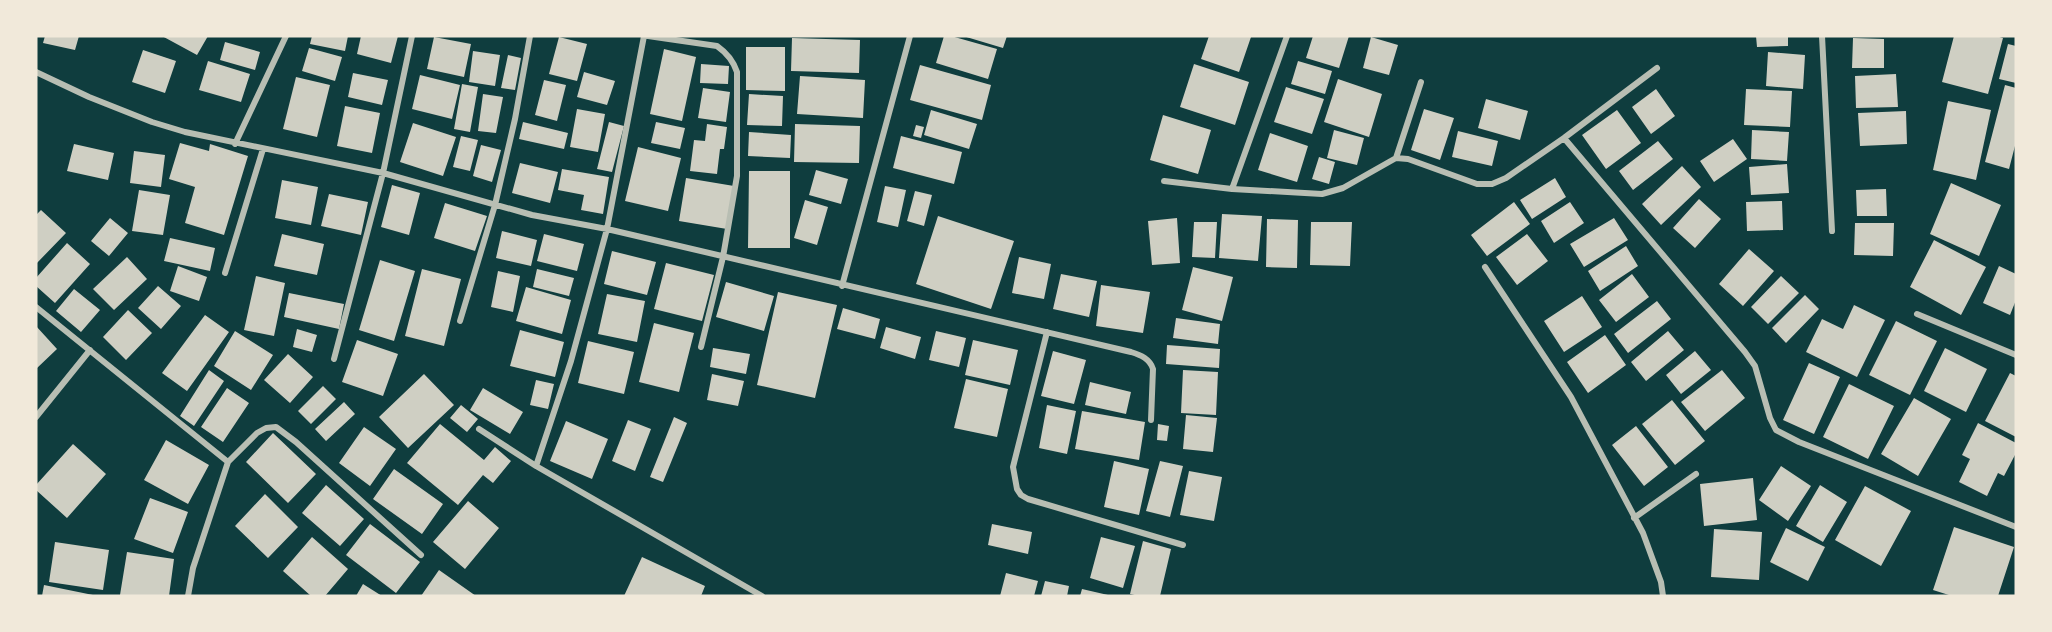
<svg xmlns="http://www.w3.org/2000/svg" width="2052" height="632" viewBox="0 0 2052 632" font-family="'Public Sans',sans-serif">
<rect width="100%" height="100%" fill="#0f3d3e"/>
<!-- building -->
<path fill="#cfcfc3" d="M 45,36 L 79,36 L 75,50 L 43,43 Z
M 162,36 L 208,36 L 197,55 Z
M 312,36 L 348,36 L 345,51 L 310,44 Z
M 361,36 L 398,36 L 391,63 L 357,54 Z
M 944,36 L 951,36 L 997,49 L 988,79 L 936,63 Z
M 963,36 L 1007,36 L 1003,48 Z
M 1209,36 L 1251,37 L 1239,72 L 1201,59 Z
M 1313,36 L 1349,36 L 1339,68 L 1306,58 Z
M 1756,36 L 1788,36 L 1788,46 L 1757,47 Z
M 1954,36 L 1996,36 L 2003,38 L 1988,94 L 1942,82 Z
M 434,37 L 471,44 L 464,77 L 427,69 Z
M 559,37 L 587,44 L 577,81 L 549,74 Z
M 1371,37 L 1398,45 L 1389,75 L 1363,68 Z
M 792,38 L 860,40 L 859,73 L 791,71 Z
M 1853,38 L 1884,39 L 1884,68 L 1852,68 Z
M 225,42 L 260,52 L 255,70 L 220,60 Z
M 2008,44 L 2016,46 L 2016,83 L 1999,79 Z
M 746,47 L 785,47 L 785,91 L 746,90 Z
M 309,48 L 342,57 L 335,81 L 302,71 Z
M 664,49 L 696,57 L 682,121 L 650,114 Z
M 143,50 L 176,61 L 165,93 L 132,82 Z
M 473,51 L 500,55 L 495,86 L 469,82 Z
M 1768,52 L 1805,55 L 1803,89 L 1766,86 Z
M 508,55 L 521,58 L 515,90 L 501,88 Z
M 208,61 L 250,74 L 241,102 L 199,90 Z
M 1298,61 L 1332,71 L 1325,94 L 1291,84 Z
M 701,64 L 729,66 L 728,84 L 700,83 Z
M 1194,64 L 1249,82 L 1235,125 L 1180,107 Z
M 920,65 L 991,85 L 982,120 L 910,100 Z
M 584,72 L 615,81 L 607,105 L 577,97 Z
M 353,73 L 388,80 L 382,105 L 348,97 Z
M 1896,74 L 1898,107 L 1856,108 L 1855,76 Z
M 420,75 L 460,85 L 452,119 L 412,109 Z
M 800,76 L 865,80 L 863,118 L 797,114 Z
M 296,77 L 330,85 L 317,137 L 283,129 Z
M 1338,79 L 1382,94 L 1369,137 L 1324,122 Z
M 544,80 L 566,85 L 557,121 L 535,115 Z
M 462,84 L 478,87 L 470,132 L 454,129 Z
M 2005,85 L 2016,88 L 2016,142 L 2009,169 L 1985,162 Z
M 1286,87 L 1324,99 L 1312,134 L 1274,122 Z
M 703,88 L 730,92 L 726,122 L 698,118 Z
M 1656,89 L 1675,116 L 1651,134 L 1632,107 Z
M 1746,89 L 1792,91 L 1790,127 L 1744,125 Z
M 483,94 L 503,97 L 496,133 L 478,131 Z
M 749,94 L 783,96 L 782,126 L 747,125 Z
M 1486,99 L 1528,111 L 1520,140 L 1478,128 Z
M 1948,101 L 1991,110 L 1976,180 L 1933,170 Z
M 345,106 L 380,113 L 372,153 L 337,146 Z
M 577,109 L 605,114 L 598,152 L 570,147 Z
M 1424,109 L 1454,118 L 1440,160 L 1411,150 Z
M 931,110 L 977,124 L 969,149 L 924,135 Z
M 1617,110 L 1641,143 L 1606,169 L 1582,135 Z
M 1906,111 L 1907,144 L 1860,146 L 1858,113 Z
M 1163,115 L 1211,130 L 1198,174 L 1150,160 Z
M 523,122 L 568,133 L 564,149 L 519,139 Z
M 609,122 L 624,126 L 612,172 L 597,169 Z
M 656,122 L 685,128 L 680,149 L 651,143 Z
M 413,123 L 456,137 L 443,176 L 400,162 Z
M 707,124 L 727,127 L 724,149 L 720,149 L 717,174 L 690,171 L 694,140 L 705,141 Z
M 795,124 L 860,126 L 859,163 L 794,162 Z
M 916,125 L 924,127 L 921,138 L 913,136 Z
M 1334,130 L 1364,138 L 1357,165 L 1327,158 Z
M 1752,130 L 1789,132 L 1787,161 L 1751,159 Z
M 1458,131 L 1498,141 L 1492,166 L 1452,157 Z
M 749,132 L 791,135 L 790,158 L 748,156 Z
M 1270,133 L 1308,146 L 1297,182 L 1258,170 Z
M 461,136 L 478,140 L 470,171 L 453,167 Z
M 901,136 L 962,152 L 954,184 L 893,168 Z
M 1733,139 L 1747,159 L 1714,182 L 1700,161 Z
M 1658,141 L 1673,159 L 1633,190 L 1619,171 Z
M 180,143 L 209,151 L 210,144 L 248,156 L 224,235 L 185,223 L 195,187 L 169,179 Z
M 74,144 L 114,153 L 108,180 L 67,171 Z
M 481,145 L 501,150 L 492,182 L 473,176 Z
M 638,147 L 681,158 L 668,211 L 625,201 Z
M 134,151 L 165,155 L 161,187 L 130,183 Z
M 1319,157 L 1335,162 L 1329,184 L 1312,179 Z
M 520,163 L 558,172 L 550,203 L 512,193 Z
M 1787,164 L 1789,193 L 1751,195 L 1749,167 Z
M 1682,166 L 1701,187 L 1661,225 L 1642,204 Z
M 562,169 L 609,177 L 603,214 L 581,210 L 584,195 L 558,190 Z
M 816,170 L 848,179 L 841,204 L 809,195 Z
M 749,171 L 790,171 L 790,248 L 748,248 Z
M 686,178 L 734,186 L 727,229 L 679,221 Z
M 1555,178 L 1566,197 L 1532,219 L 1520,200 Z
M 282,180 L 318,187 L 311,225 L 275,218 Z
M 1951,183 L 2001,205 L 1979,256 L 1930,234 Z
M 392,185 L 420,193 L 409,235 L 381,227 Z
M 885,186 L 906,190 L 898,227 L 877,222 Z
M 1886,189 L 1887,216 L 1857,216 L 1856,190 Z
M 139,190 L 170,195 L 163,235 L 132,231 Z
M 915,191 L 932,195 L 924,226 L 907,221 Z
M 329,194 L 368,202 L 361,235 L 321,226 Z
M 1699,199 L 1721,219 L 1695,248 L 1673,228 Z
M 805,200 L 828,207 L 817,245 L 794,238 Z
M 1782,201 L 1783,230 L 1747,231 L 1746,202 Z
M 1514,202 L 1530,224 L 1487,256 L 1471,235 Z
M 1570,202 L 1584,223 L 1554,243 L 1541,221 Z
M 445,203 L 487,216 L 475,251 L 434,238 Z
M 41,210 L 66,233 L 36,264 L 36,215 Z
M 1222,214 L 1262,216 L 1258,261 L 1219,258 Z
M 938,216 L 1014,241 L 991,309 L 916,284 Z
M 110,218 L 128,233 L 109,256 L 91,241 Z
M 1177,218 L 1180,263 L 1152,265 L 1148,221 Z
M 1614,218 L 1628,240 L 1584,267 L 1570,244 Z
M 1267,219 L 1298,220 L 1297,268 L 1266,267 Z
M 1194,222 L 1217,222 L 1215,258 L 1192,257 Z
M 1311,222 L 1352,222 L 1350,266 L 1310,265 Z
M 1855,223 L 1894,223 L 1893,256 L 1854,255 Z
M 502,231 L 537,240 L 531,266 L 496,258 Z
M 282,234 L 324,244 L 317,275 L 274,266 Z
M 544,234 L 584,244 L 577,271 L 537,261 Z
M 1527,234 L 1548,261 L 1517,285 L 1496,257 Z
M 170,238 L 215,248 L 210,271 L 164,261 Z
M 1934,240 L 1986,267 L 1961,315 L 1910,287 Z
M 67,243 L 90,264 L 55,303 L 36,286 L 36,278 Z
M 1626,246 L 1638,266 L 1600,291 L 1588,271 Z
M 1749,249 L 1774,271 L 1743,306 L 1719,284 Z
M 612,251 L 656,262 L 647,295 L 604,284 Z
M 127,257 L 147,279 L 114,310 L 93,289 Z
M 1019,257 L 1051,264 L 1044,299 L 1012,293 Z
M 380,260 L 415,271 L 394,341 L 359,330 Z
M 666,263 L 714,275 L 702,321 L 654,309 Z
M 178,266 L 207,277 L 199,301 L 170,291 Z
M 1999,266 L 2016,274 L 2016,300 L 2010,315 L 1983,303 Z
M 1193,267 L 1233,277 L 1222,321 L 1182,310 Z
M 422,269 L 461,279 L 444,346 L 405,336 Z
M 537,269 L 574,278 L 569,296 L 533,287 Z
M 498,271 L 520,276 L 513,312 L 491,307 Z
M 1061,274 L 1097,281 L 1089,317 L 1053,309 Z
M 1632,274 L 1649,297 L 1616,322 L 1599,300 Z
M 256,276 L 285,283 L 274,336 L 244,330 Z
M 1781,276 L 1799,293 L 1768,324 L 1751,307 Z
M 726,282 L 774,296 L 764,331 L 716,317 Z
M 1101,285 L 1150,292 L 1143,333 L 1096,326 Z
M 158,286 L 181,306 L 161,329 L 138,308 Z
M 526,287 L 571,300 L 562,334 L 516,321 Z
M 74,289 L 100,310 L 81,332 L 56,311 Z
M 778,292 L 837,305 L 815,398 L 757,385 Z
M 289,293 L 344,304 L 339,329 L 284,317 Z
M 607,294 L 645,301 L 637,342 L 598,334 Z
M 1805,295 L 1819,309 L 1786,343 L 1772,328 Z
M 1582,296 L 1602,327 L 1564,352 L 1544,321 Z
M 1657,301 L 1671,319 L 1628,353 L 1614,334 Z
M 1854,305 L 1885,320 L 1857,377 L 1806,352 L 1822,319 L 1843,329 Z
M 843,308 L 880,319 L 875,339 L 837,329 Z
M 128,310 L 152,333 L 126,360 L 103,337 Z
M 205,315 L 229,332 L 187,391 L 162,373 Z
M 1176,318 L 1220,324 L 1218,344 L 1173,338 Z
M 1896,321 L 1937,341 L 1910,395 L 1869,375 Z
M 654,323 L 694,333 L 679,392 L 639,382 Z
M 36,326 L 57,349 L 36,369 Z
M 886,327 L 921,337 L 915,359 L 880,348 Z
M 297,329 L 317,335 L 312,352 L 293,347 Z
M 520,330 L 564,342 L 555,377 L 510,366 Z
M 235,331 L 273,355 L 251,390 L 214,366 Z
M 936,331 L 966,338 L 959,367 L 929,360 Z
M 1668,331 L 1684,350 L 1646,381 L 1631,362 Z
M 1605,335 L 1626,365 L 1588,393 L 1567,362 Z
M 357,340 L 398,354 L 383,396 L 342,382 Z
M 973,340 L 1018,350 L 1010,385 L 965,375 Z
M 588,341 L 634,352 L 624,394 L 578,383 Z
M 1167,345 L 1220,349 L 1219,368 L 1166,364 Z
M 713,348 L 750,354 L 746,374 L 710,367 Z
M 1945,348 L 1987,369 L 1966,412 L 1924,391 Z
M 1053,351 L 1086,360 L 1074,404 L 1041,396 Z
M 1695,351 L 1711,370 L 1681,394 L 1666,375 Z
M 288,354 L 313,377 L 290,403 L 264,380 Z
M 1809,363 L 1840,377 L 1814,434 L 1783,420 Z
M 209,370 L 224,381 L 194,426 L 180,416 Z
M 1183,370 L 1218,372 L 1216,415 L 1181,413 Z
M 1722,370 L 1745,398 L 1705,431 L 1681,402 Z
M 2010,373 L 2016,376 L 2016,437 L 1985,421 Z
M 424,374 L 454,405 L 408,448 L 379,417 Z
M 712,374 L 744,381 L 738,406 L 707,400 Z
M 966,379 L 1008,389 L 997,437 L 954,428 Z
M 536,380 L 554,384 L 548,409 L 530,405 Z
M 1090,382 L 1131,392 L 1126,414 L 1085,405 Z
M 1849,384 L 1894,406 L 1868,459 L 1823,437 Z
M 323,386 L 336,399 L 311,424 L 298,411 Z
M 227,388 L 249,403 L 223,442 L 201,427 Z
M 483,388 L 523,412 L 510,434 L 470,410 Z
M 1914,398 L 1951,419 L 1918,476 L 1881,454 Z
M 1672,400 L 1705,441 L 1675,465 L 1642,424 Z
M 344,402 L 355,414 L 326,441 L 315,429 Z
M 461,405 L 478,419 L 467,432 L 450,418 Z
M 1047,405 L 1076,411 L 1067,454 L 1039,448 Z
M 1082,411 L 1145,422 L 1139,460 L 1075,449 Z
M 1186,415 L 1217,418 L 1213,452 L 1183,449 Z
M 674,417 L 687,423 L 663,482 L 650,477 Z
M 628,420 L 651,429 L 635,471 L 612,461 Z
M 566,421 L 608,439 L 592,479 L 550,461 Z
M 1978,423 L 2016,443 L 2016,453 L 2004,476 L 1998,473 L 1987,496 L 1959,482 L 1970,459 L 1962,455 Z
M 440,424 L 484,460 L 495,447 L 511,461 L 493,483 L 483,475 L 458,505 L 407,463 Z
M 1158,424 L 1169,426 L 1167,441 L 1157,440 Z
M 1636,426 L 1668,467 L 1644,486 L 1612,445 Z
M 364,427 L 396,449 L 370,486 L 339,463 Z
M 273,433 L 316,474 L 288,503 L 246,462 Z
M 166,440 L 209,465 L 188,504 L 144,480 Z
M 73,444 L 106,474 L 67,518 L 36,490 L 36,485 Z
M 1114,461 L 1149,469 L 1139,515 L 1104,507 Z
M 1160,461 L 1183,466 L 1170,517 L 1146,511 Z
M 1781,466 L 1811,486 L 1788,521 L 1759,500 Z
M 394,469 L 443,504 L 422,534 L 373,499 Z
M 1189,471 L 1222,477 L 1214,521 L 1180,515 Z
M 1753,478 L 1757,520 L 1704,526 L 1700,484 Z
M 326,485 L 364,519 L 340,546 L 302,513 Z
M 1820,485 L 1847,502 L 1823,542 L 1796,526 Z
M 1865,486 L 1911,511 L 1881,566 L 1835,540 Z
M 265,494 L 298,527 L 268,558 L 235,526 Z
M 150,498 L 188,512 L 173,553 L 134,539 Z
M 468,501 L 499,528 L 465,569 L 433,542 Z
M 370,524 L 420,562 L 396,593 L 346,555 Z
M 992,524 L 1032,532 L 1028,554 L 988,545 Z
M 1954,527 L 2014,547 L 1998,596 L 1952,596 L 1933,590 Z
M 1786,528 L 1825,547 L 1808,581 L 1770,562 Z
M 1714,529 L 1762,532 L 1759,580 L 1711,577 Z
M 312,537 L 348,569 L 325,596 L 311,596 L 283,571 Z
M 1101,537 L 1135,546 L 1123,588 L 1090,578 Z
M 1143,541 L 1171,549 L 1160,596 L 1139,596 L 1130,594 Z
M 55,542 L 109,550 L 103,590 L 49,582 Z
M 127,552 L 174,559 L 169,596 L 120,595 Z
M 642,557 L 705,586 L 701,596 L 624,596 Z
M 439,570 L 476,596 L 421,596 Z
M 1006,573 L 1038,581 L 1034,596 L 1000,596 Z
M 1045,581 L 1069,586 L 1067,596 L 1041,596 Z
M 363,584 L 382,596 L 356,596 Z
M 44,585 L 93,595 L 93,596 L 42,596 Z
M 1082,589 L 1108,595 L 1108,596 L 1080,596 Z"/>
<g fill="none" stroke-linecap="round" stroke-linejoin="round">
<!-- minor -->
<path stroke="#b8beb3" stroke-width="6" d="M 644,36 L 607,229 L 571,361 L 536,466 L 762,596
M 648,36 L 717,46 C 727,53 733,60 737,72 L 737,176 L 723,257 L 701,347
M 1822,36 L 1832,231
M 36,72 L 89,97 L 152,122 L 185,132 L 383,173 L 532,215 L 607,229 L 1131,352 C 1141,355 1150,359 1153,369 L 1151,420
M 1564,138 L 1745,352 L 1755,366 L 1770,418 L 1776,430 L 1799,442 L 2016,527
M 235,144 L 286,36
M 1396,158 L 1421,82
M 1164,181 L 1232,189 L 1322,194 L 1343,188 L 1396,158 L 1408,159 L 1477,184 L 1492,184 L 1506,178 L 1564,138 L 1657,68
M 1232,189 L 1287,36
M 1485,267 L 1571,397 L 1643,533 L 1661,582 L 1663,596
M 225,273 L 263,149
M 842,286 L 910,36
M 36,307 L 228,462
M 1917,314 L 2016,355
M 460,321 L 495,205 L 515,119 L 530,36
M 1047,332 L 1013,467 L 1017,489 L 1021,495 L 1028,499 L 1183,545
M 334,359 L 383,173 L 412,36
M 36,417 L 90,350
M 479,429 L 536,466
M 1634,518 L 1696,474
M 188,596 L 193,568 L 228,462 L 257,433 L 266,428 L 276,427 L 296,442 L 421,555"/>
</g>
<!-- border -->
<rect width="2052" height="632" fill="none" stroke="#f1e9da" stroke-width="75"/>
</svg>
